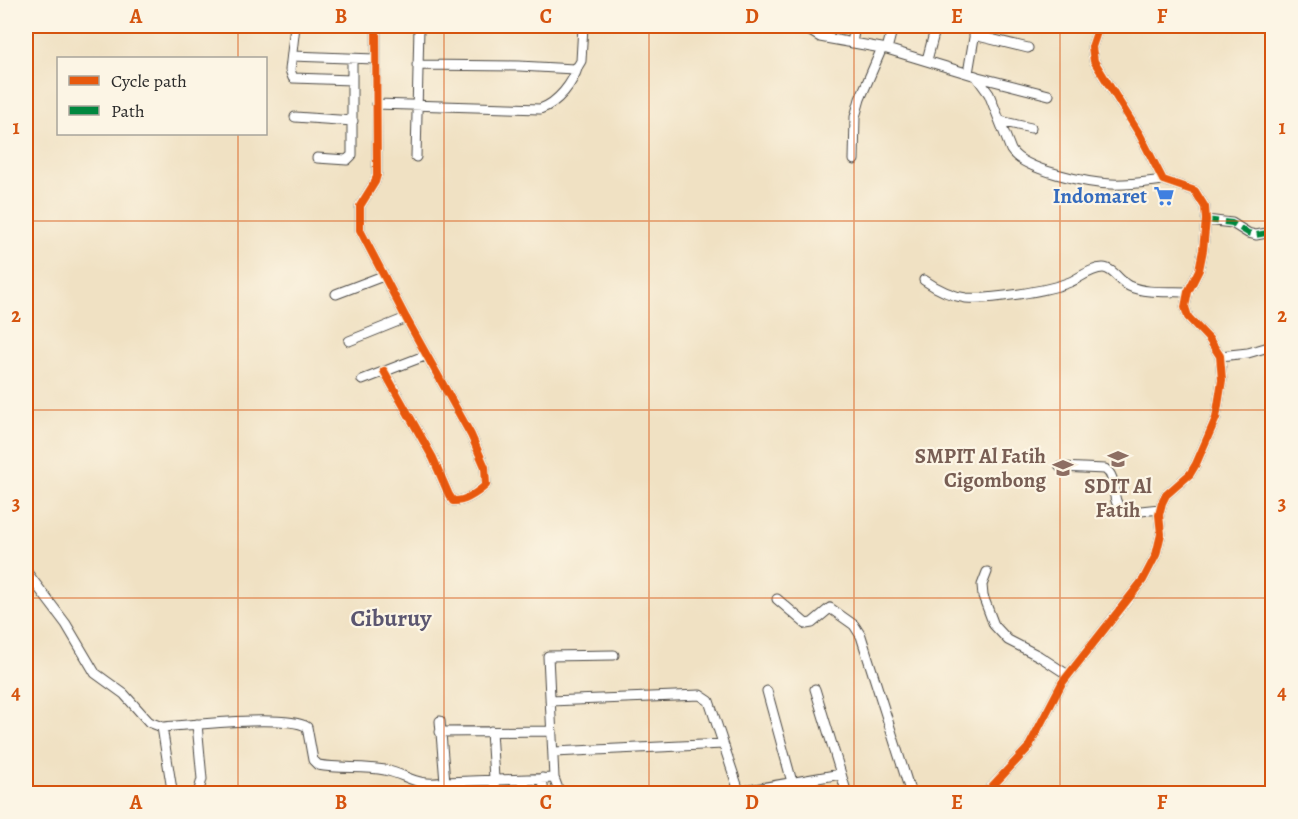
<svg xmlns="http://www.w3.org/2000/svg" width="1298" height="819" viewBox="0 0 1298 819" font-family="Alegreya,serif">
<rect width="100%" height="100%" fill="#fcf5e5"/>
<filter id="ink" filterUnits="userSpaceOnUse"><feTurbulence type="fractalNoise" baseFrequency=".0167" numOctaves="2"/><feDisplacementMap in="SourceGraphic" scale="12" xChannelSelector="R" yChannelSelector="G"/><feConvolveMatrix kernelMatrix="1 2 1 2 8 2 1 2 1" color-interpolation-filters="sRGB"/></filter>
<filter id="wash" filterUnits="userSpaceOnUse"><feTurbulence type="fractalNoise" baseFrequency=".008" numOctaves="4" result="noise"/><feDisplacementMap in="SourceGraphic" scale="24" xChannelSelector="R" yChannelSelector="G"/><feGaussianBlur stdDeviation="1.35" result="paint"/><feColorMatrix in="noise" values="0 0 0 0 0 0 0 0 0 0 0 0 0 0 0 0 0 1.4 0 .05"/><feComposite in="paint" operator="in"/></filter>
<g filter="url(#wash)">
<rect width="100%" height="100%" fill="#f0e1c3"/>
</g>
<g filter="url(#ink)">
<g fill="none" stroke-linecap="round" stroke-linejoin="round">
<!-- street casing -->
<g stroke="#494642" stroke-width="11">
<path id="street" d="M 295,26 L 290,70 L 293,78 L 352,80
M 376,26 L 377,175 L 375,182 L 360,206 L 360,230 L 406,318 L 471,435 L 485,467 L 486,485 C 478,492 464,502 453,501 L 449,495 L 433,458 L 384,371
M 805,26 L 810,31 L 820,37 L 887,49 L 976,76 L 989,94 L 1011,150 C 1023,170 1088,183 1111,184 C 1128,185 1146,182 1163,180
M 974,35 L 1028,48
M 852,43 L 855,26
M 887,49 L 893,26
M 292,56 L 375,59
M 927,60 L 936,26
M 417,65 L 519,66 L 574,69 L 578,66 L 581,61 L 583,26
M 968,73 L 976,26
M 978,77 L 1049,95
M 376,104 L 540,109 C 558,103 573,83 578,66
M 295,117 L 353,121
M 1000,121 L 1031,128
M 416,157 L 419,26
M 317,158 L 347,160 L 352,155 L 352,59
M 854,160 L 855,117 L 860,99 L 882,48
M 1206,220 L 1232,223 L 1248,233 L 1256,235 L 1272,232
M 924,280 C 937,289 950,296 966,298 C 989,300 1048,291 1070,282 C 1080,278 1091,268 1103,268 C 1113,268 1120,282 1129,286 C 1145,294 1170,291 1188,292
M 336,294 L 383,276
M 349,341 L 406,318
M 1220,356 L 1248,353 L 1272,346
M 362,380 L 427,355
M 1060,467 L 1105,469 C 1119,478 1109,499 1122,510 L 1131,512 L 1160,509
M 26,571 L 66,624 L 95,673 L 124,694 L 149,722 L 162,727 C 190,725 287,714 307,727 L 313,760 L 318,765 C 340,769 363,766 385,770 C 410,776 416,787 445,782
M 987,572 L 982,585 L 983,596 L 994,625 L 1008,640 L 1039,656 L 1068,675
M 777,599 L 806,624 L 812,623 L 830,608 L 854,625 L 861,636 L 911,794
M 815,689 L 841,774
M 767,691 L 792,782
M 550,701 L 700,695 L 709,701 L 740,794
M 440,721 L 445,782 L 554,778
M 197,724 L 202,779 L 198,794
M 162,727 L 172,790
M 491,731 L 495,794
M 440,732 L 552,731
M 554,752 L 723,744
M 542,778 L 544,794
M 560,794 L 554,778 L 548,656 L 614,655
M 726,794 L 841,774 L 847,794
M 985,794 L 1028,748 L 1062,683 L 1143,580 L 1156,555 L 1161,534 L 1159,515 L 1162,503 L 1166,495 L 1190,474 L 1196,464 L 1216,418 L 1222,380 L 1220,356 L 1209,339 L 1188,317 L 1185,307 L 1188,292 L 1199,270 L 1203,250 L 1206,220 L 1205,207 L 1195,191 L 1163,180 L 1140,135 L 1094,61 L 1092,47 L 1099,26"/>
</g>
<!-- street -->
<use href="#street" stroke="#fff" stroke-width="9"/>
<!-- quiet -->
<path stroke="#00873e" stroke-width="6" stroke-dasharray="12 6" stroke-linecap="butt" d="M 1206,220 L 1232,223 L 1248,233 L 1256,235 L 1272,232"/>
<!-- cycleway casing -->
<g stroke="#fcf5e5" stroke-width="11">
<path id="cycleway" d="M 376,26 L 377,175 L 375,182 L 360,206 L 360,230 L 406,318 L 471,435 L 485,467 L 486,485 C 478,492 464,502 453,501 L 449,495 L 433,458 L 384,371
M 985,794 L 1028,748 L 1062,683 L 1143,580 L 1156,555 L 1161,534 L 1159,515 L 1162,503 L 1166,495 L 1190,474 L 1196,464 L 1216,418 L 1222,380 L 1220,356 L 1209,339 L 1188,317 L 1185,307 L 1188,292 L 1199,270 L 1203,250 L 1206,220 L 1205,207 L 1195,191 L 1163,180 L 1140,135 L 1094,61 L 1092,47 L 1099,26"/>
</g>
<!-- cycleway -->
<use href="#cycleway" stroke="#e8590c" stroke-width="8"/>
</g>
</g>
<!-- grid -->
<path fill="none" stroke="#d5540f" stroke-width="1.5" stroke-opacity="0.55" d="M 238,26 L 238,58M 444,26 L 444,794M 649,26 L 649,794M 854,26 L 854,794M 1060,26 L 1060,794M 238,134 L 238,794M 26,221 L 1272,221M 26,410 L 1272,410M 26,598 L 1272,598"/>
<!-- icons -->
<defs>
<g id="supermarket-bare" transform="scale(1.62)"><path d="M-6-5.5h2.5l.6 2H6L4.5 2H-2.5L-4.4-4H-6ZM-1.5 3.2a1.3 1.3 0 1 0 .1 0ZM3 3.2a1.3 1.3 0 1 0 .1 0Z" fill="#3f7fe0" stroke="#fcf5e5" stroke-width="2.5" paint-order="stroke"/></g>
<g id="school-bare" transform="scale(1.62)"><path d="M0-5L7-2L0 1L-7-2ZM-4 1L0 2.5L4 1V4Q0 6-4 4Z" fill="#8d6e63" stroke="#fcf5e5" stroke-width="2.5" paint-order="stroke"/></g>
</defs>
<g fill-rule="evenodd">
<use href="#supermarket-bare" x="1164" y="196"/>
<use href="#school-bare" x="1118" y="459"/>
<use href="#school-bare" x="1063" y="468"/>
</g>
<g text-anchor="middle" dominant-baseline="central" stroke-width="4.5" stroke-linejoin="round" paint-order="stroke">
<!-- shop labels -->
<g font-size="21" font-weight="bold" fill="#366cbe" stroke="#fcf5e5" text-anchor="end">
<text x="1147" y="196">Indomaret</text>
</g>
<!-- education labels -->
<g font-size="21" font-weight="bold" fill="#785e54" stroke="#fcf5e5" text-anchor="end">
<text x="1046" y="456">SMPIT Al Fatih<tspan x="1046" dy="24">Cigombong</tspan></text>
<text x="1118" y="486" text-anchor="middle">SDIT Al<tspan x="1118" dy="24">Fatih</tspan></text>
</g>
<!-- quarter labels -->
<g font-size="24" font-weight="bold" fill="#5b5670" stroke="#fcf5e5">
<text x="391" y="618">Ciburuy</text>
</g>
</g>
<!-- margin -->
<rect width="1298" height="819" fill="none" stroke="#fcf5e5" stroke-width="66"/>
<!-- legend -->
<rect x="57" y="57" width="210" height="78" fill="#fcf5e5" stroke="#a8a49b" stroke-width="1.5"/>
<rect x="69" y="76" width="30" height="9" fill="#e8590c" stroke="#a8a49b" stroke-width="1.5"/>
<text x="111" y="87" font-size="18" fill="#2b2b2b">Cycle path</text>
<rect x="69" y="106" width="30" height="9" fill="#00873e" stroke="#a8a49b" stroke-width="1.5"/>
<text x="111" y="117" font-size="18" fill="#2b2b2b">Path</text>
<rect x="33" y="33" width="1232" height="753" fill="none" stroke="#d5540f" stroke-width="2"/>
<g font-size="20" text-anchor="middle" font-weight="bold" fill="#d5540f">
<text x="136" y="23">A</text>
<text x="341" y="23">B</text>
<text x="546" y="23">C</text>
<text x="752" y="23">D</text>
<text x="957" y="23">E</text>
<text x="1162" y="23">F</text>
<text x="16" y="134">1</text>
<text x="1282" y="134">1</text>
<text x="16" y="322">2</text>
<text x="1282" y="322">2</text>
<text x="16" y="510">3</text>
<text x="1282" y="510">3</text>
<text x="16" y="699">4</text>
<text x="1282" y="699">4</text>
<text x="136" y="809">A</text>
<text x="341" y="809">B</text>
<text x="546" y="809">C</text>
<text x="752" y="809">D</text>
<text x="957" y="809">E</text>
<text x="1162" y="809">F</text>
</g>
</svg>
